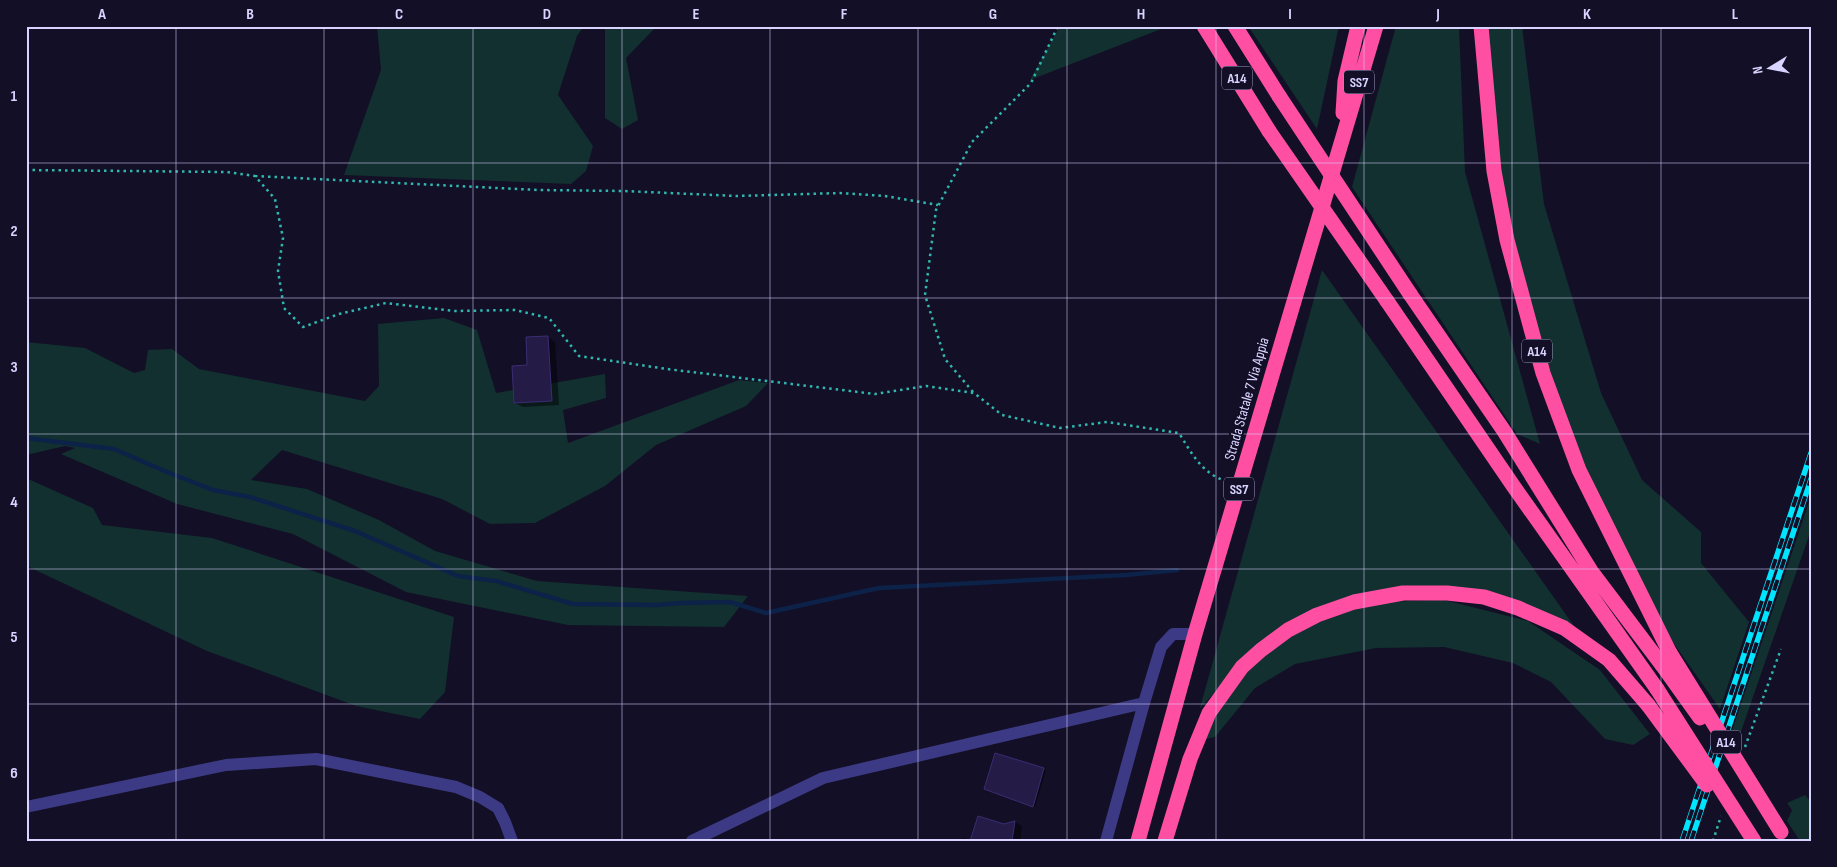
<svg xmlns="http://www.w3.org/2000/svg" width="1837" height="867" viewBox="0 0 1837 867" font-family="'Sofia Sans Condensed',sans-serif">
<rect width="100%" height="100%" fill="#130f26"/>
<!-- green -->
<path fill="#12302f" d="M 377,26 L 428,26 L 421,29 L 477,26 L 584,26 L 577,36 L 558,95 L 593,146 L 586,171 L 571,184 L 344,175 L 381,70 Z
M 605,26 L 657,26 L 626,58 L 638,120 L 622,129 L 605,118 Z
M 1060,26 L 1169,26 L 1030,80 Z
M 1248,26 L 1339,26 L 1317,129 Z
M 1396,26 L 1459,26 L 1465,172 L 1540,444 L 1517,434 L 1352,187 Z
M 1482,26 L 1522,26 L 1544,204 L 1601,393 L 1642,480 L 1701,532 L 1701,563 L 1749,622 L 1720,709 L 1675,645 L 1623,562 L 1553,407 L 1496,175 Z
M 1322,270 L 1579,633 L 1472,595 L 1413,589 L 1267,637 L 1200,708 Z
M 444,318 L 477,330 L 496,393 L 605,374 L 606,398 L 563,410 L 568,443 L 739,380 L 768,383 L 746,406 L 656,445 L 605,486 L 535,523 L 490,524 L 442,499 L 282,450 L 251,480 L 307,489 L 379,520 L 435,551 L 537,581 L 748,596 L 724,627 L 568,625 L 406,592 L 293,534 L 177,504 L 61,454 L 75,448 L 65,446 L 26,455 L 26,342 L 85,348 L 134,373 L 145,370 L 148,350 L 172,349 L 199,369 L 365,401 L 379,386 L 378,324 Z
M 26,478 L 93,508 L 102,525 L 212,538 L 454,617 L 445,692 L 420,719 L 356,706 L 207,651 L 31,568 L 26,564 Z
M 1811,496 L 1811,530 L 1737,743 L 1731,734 Z
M 1444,600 L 1528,621 L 1600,670 L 1650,734 L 1633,745 L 1605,739 L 1551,682 L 1513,663 L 1444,647 L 1376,648 L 1295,664 L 1255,688 L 1215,737 L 1197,741 L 1244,666 L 1322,616 L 1378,602 Z
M 1805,795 L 1811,802 L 1811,841 L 1800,841 L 1787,821 L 1792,810 L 1787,803 Z"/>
<!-- shadow -->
<path fill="#0007" d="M 548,337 L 555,342 L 559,405 L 523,407 L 515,403 L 529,366 Z
M 996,755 L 1046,770 L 1035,807 L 988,790 Z
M 1015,822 L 1022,826 L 1020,841 L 961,841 L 962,838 L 972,840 Z"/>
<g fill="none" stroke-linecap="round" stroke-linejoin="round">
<!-- stream -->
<path stroke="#0c2248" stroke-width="4.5" d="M 26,438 L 114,449 L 167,472 L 213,490 L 250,497 L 355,531 L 458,576 L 496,581 L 573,604 L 657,605 L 681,603 L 730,602 L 766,613 L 879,588 L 1126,575 L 1177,570"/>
</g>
<!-- building -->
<path fill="#241b47" stroke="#3b2d73" d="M 548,336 L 552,401 L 514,403 L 512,366 L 527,365 L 526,337 Z
M 995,753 L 1044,768 L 1033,807 L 984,789 Z
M 978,816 L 1004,824 L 1015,821 L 1012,841 L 970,841 Z"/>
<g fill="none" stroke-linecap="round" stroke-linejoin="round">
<!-- path -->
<path stroke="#2fb8b0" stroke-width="2.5" stroke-dasharray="2.5 4" stroke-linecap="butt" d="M 26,170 L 227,172 L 255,176 L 275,199 L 283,238 L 278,271 L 284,308 L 303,327 L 339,314 L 386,303 L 455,311 L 515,310 L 549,318 L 579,356 L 667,369 L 875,394 L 926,386 L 974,393 L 1002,415 L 1060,428 L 1107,422 L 1179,433 C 1192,454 1201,472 1225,481
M 255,176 L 538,190 L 624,191 L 737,196 L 840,193 L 885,196 L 938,205
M 973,392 L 945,359 L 925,295 L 936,210 L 972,142 L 1031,83 L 1058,26
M 1745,747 L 1781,649
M 1713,841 L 1721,816"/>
<!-- street -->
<path stroke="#3d3a85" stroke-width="12" d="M 26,807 L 226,765 L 316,759 L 456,787 L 480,797 L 498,808 L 505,822 L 512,841
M 692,841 L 823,778 L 1144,703 L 1161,647 L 1173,634 L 1195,634
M 1106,841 L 1144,703"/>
<!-- highway -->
<path stroke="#ff4fa3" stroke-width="15" d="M 1204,26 L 1269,131
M 1235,26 L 1279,96
M 1481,26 L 1494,171 L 1507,240 L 1543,373 L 1579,470 L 1670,653
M 1343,113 L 1345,81 L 1358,26
M 1410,294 L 1504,431 L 1591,571 L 1662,665
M 1387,301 L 1514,487 L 1657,689
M 1138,841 L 1195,634 L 1376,26
M 1165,841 L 1190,759 L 1209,713 L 1242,667 L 1261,650 L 1288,630 L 1317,615 L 1354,602 L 1403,593 L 1447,593 L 1484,597 L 1518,608 L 1564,628 L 1609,660 L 1648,705"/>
<!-- rail casing -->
<g stroke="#00e5ff" stroke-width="5.5">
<path id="rail" d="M 1682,841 L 1811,453
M 1691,841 L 1811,479"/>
</g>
<!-- rail -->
<use href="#rail" stroke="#130f26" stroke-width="4" stroke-dasharray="11" stroke-linecap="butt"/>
<!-- highway-bridge -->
<path stroke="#ff4fa3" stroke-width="15" d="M 1279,96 L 1410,294
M 1269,131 L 1387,301
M 1670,653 L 1781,832
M 1662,665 L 1700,718
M 1657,689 L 1754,841
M 1648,705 L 1707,785"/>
</g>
<!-- grid -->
<path fill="none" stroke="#d9d4ff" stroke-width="1" stroke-opacity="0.55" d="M 176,26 L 176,841M 324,26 L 324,841M 473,26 L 473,841M 622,26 L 622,841M 770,26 L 770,841M 918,26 L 918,841M 1067,26 L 1067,841M 1216,26 L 1216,841M 1364,26 L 1364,841M 1512,26 L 1512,841M 1661,26 L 1661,841M 26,163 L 1811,163M 26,298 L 1811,298M 26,434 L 1811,434M 26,569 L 1811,569M 26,704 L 1811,704"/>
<g text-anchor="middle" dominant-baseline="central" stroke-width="4" stroke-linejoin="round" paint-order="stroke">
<!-- shield labels -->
<g fill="#130f26" stroke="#9e99be" stroke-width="1">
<rect x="1222" y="66.5" width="30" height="23" rx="4"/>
<rect x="1344" y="70.5" width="30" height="23" rx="4"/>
<rect x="1522" y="339.5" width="30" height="23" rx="4"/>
<rect x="1224" y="477.5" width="30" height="23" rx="4"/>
<rect x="1711" y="730.5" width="30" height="23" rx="4"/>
</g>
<g font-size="14" font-weight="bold" fill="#d9d4ff">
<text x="1237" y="78">A14</text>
<text x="1359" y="82">SS7</text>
<text x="1537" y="351">A14</text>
<text x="1239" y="489">SS7</text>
<text x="1726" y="742">A14</text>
</g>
<!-- street labels -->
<g font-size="15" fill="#d9d4ff" stroke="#130f26">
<text transform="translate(1247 399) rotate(-74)">Strada Statale 7 Via Appia</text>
</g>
</g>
<!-- border -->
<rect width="1837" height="867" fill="none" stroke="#130f26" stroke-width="55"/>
<!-- north arrow -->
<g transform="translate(1770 68) rotate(260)" stroke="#130f26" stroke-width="4" paint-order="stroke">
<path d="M0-4L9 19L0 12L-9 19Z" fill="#d9d4ff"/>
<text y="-8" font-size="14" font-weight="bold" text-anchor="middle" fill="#d9d4ff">N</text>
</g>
<rect x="28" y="28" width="1782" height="812" fill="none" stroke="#d9d4ff" stroke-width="2"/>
<g font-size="16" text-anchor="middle" font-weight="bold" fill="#d9d4ff">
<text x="102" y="19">A</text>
<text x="250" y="19">B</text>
<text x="399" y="19">C</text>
<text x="547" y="19">D</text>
<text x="696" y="19">E</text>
<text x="844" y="19">F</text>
<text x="993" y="19">G</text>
<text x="1141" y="19">H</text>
<text x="1290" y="19">I</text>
<text x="1438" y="19">J</text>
<text x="1587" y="19">K</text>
<text x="1735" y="19">L</text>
<text x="14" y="101">1</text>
<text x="14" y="236">2</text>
<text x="14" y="372">3</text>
<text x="14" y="507">4</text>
<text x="14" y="642">5</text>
<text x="14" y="778">6</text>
</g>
</svg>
